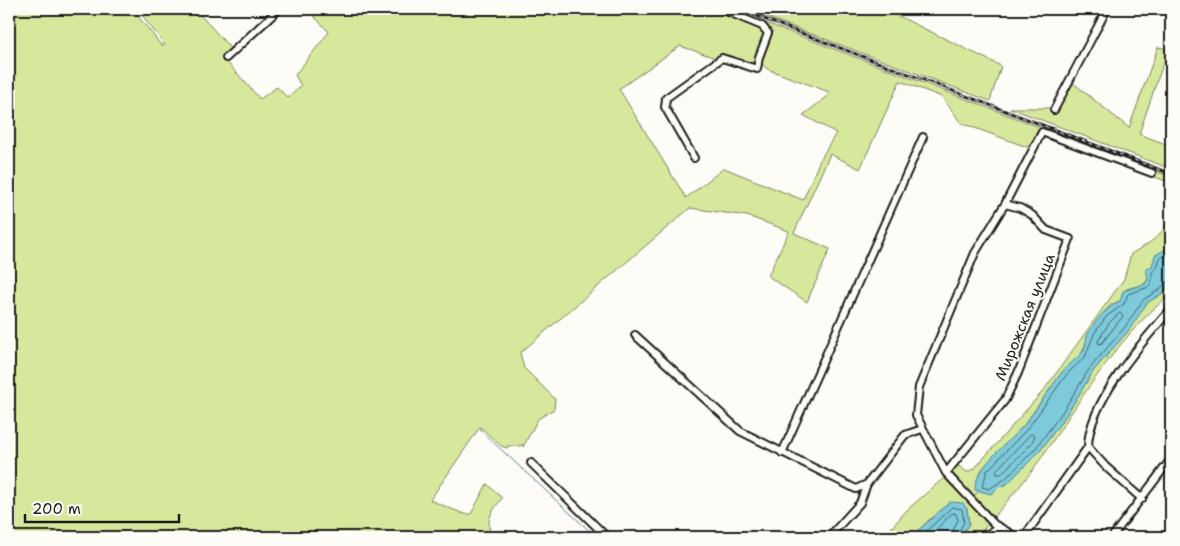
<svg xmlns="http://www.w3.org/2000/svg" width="1180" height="546" viewBox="0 0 1180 546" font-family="'Shantell Sans',sans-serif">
<rect width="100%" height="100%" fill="#fdfcf7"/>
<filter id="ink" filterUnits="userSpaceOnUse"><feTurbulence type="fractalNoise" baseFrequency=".02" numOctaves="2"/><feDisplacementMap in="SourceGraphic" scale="10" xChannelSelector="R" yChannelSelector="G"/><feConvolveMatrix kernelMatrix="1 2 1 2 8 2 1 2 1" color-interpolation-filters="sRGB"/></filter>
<g filter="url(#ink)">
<!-- green -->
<path fill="#d6e89b" stroke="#79825c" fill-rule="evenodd" d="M 9,9 L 132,9 L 162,46 L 165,45 L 137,9 L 195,9 L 231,49 L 227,62 L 260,99 L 277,87 L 288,98 L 301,86 L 295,75 L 329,32 L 307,9 L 324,9 L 329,13 L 341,9 L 729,9 L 1171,177 L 1171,183 L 1045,136 L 1027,147 L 961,123 L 942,97 L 900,81 L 860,169 L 830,154 L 794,233 L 830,249 L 807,302 L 768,276 L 789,231 L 747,216 L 690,208 L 520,353 L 524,368 L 555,399 L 554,409 L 538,419 L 523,447 L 522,444 L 520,446 L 508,446 L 507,448 L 501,446 L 480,427 L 430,500 L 464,514 L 471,514 L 487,484 L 502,498 C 491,513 485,519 492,537 L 9,537 ZM 680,46 L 716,58 L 723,55 L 754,66 L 755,62 L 760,62 L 767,69 L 829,92 L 827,97 L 803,115 L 836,133 L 819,162 L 803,200 L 724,168 L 686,198 L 619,89 Z
M 745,9 L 884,9 L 1001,66 L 990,101 Z
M 1158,47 L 1171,50 L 1171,52 L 1167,52 L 1139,134 L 1171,146 L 1171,169 L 1010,108 L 1058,108 L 1072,82 L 1129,128 Z
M 1171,213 L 1171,247 L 1161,252 L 1145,284 L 1126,289 L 1120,301 L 1112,304 L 1104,312 L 1091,330 L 1081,355 L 1063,371 L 1024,425 L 982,469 L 976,483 L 991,494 L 1000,486 L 1007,484 L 1040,451 L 1067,414 L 1094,370 L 1129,330 L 1135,318 L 1147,303 L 1163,293 L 1171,284 L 1171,294 C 1113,340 1074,412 1032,471 C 1015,493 996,514 978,536 L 960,537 L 969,524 L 967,509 L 930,519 L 911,537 L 883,537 L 908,509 L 946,476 L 956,464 L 967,472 L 974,469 L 1044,390 L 1124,279 L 1131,254 C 1149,243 1166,235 1171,213 Z"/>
<!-- water -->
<path fill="#7dcadc" stroke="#56848f" d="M 1171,247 L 1171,284 L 1163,293 L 1147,303 L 1129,330 L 1094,370 L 1067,414 L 1040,451 L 1007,484 L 1000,486 L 991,494 L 975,490 C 974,468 1010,441 1024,425 C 1038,408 1049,389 1062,372 C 1068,365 1075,360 1081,354 C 1086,348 1085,342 1087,336 C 1094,321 1106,308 1120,301 L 1123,291 L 1145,284 L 1148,278 L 1146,269 L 1152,266 L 1155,255 Z
M 950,502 L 963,503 L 967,509 L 969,524 L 960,537 L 911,537 Z"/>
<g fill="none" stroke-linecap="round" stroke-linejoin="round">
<!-- shore -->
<path stroke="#436269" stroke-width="1" d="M 1171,253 L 1160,258 L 1157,268 L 1152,272 L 1152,280 L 1149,287 L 1128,294 L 1124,304 L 1107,316 L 1095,332 L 1085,357 L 1067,374 L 1028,428 L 987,471 L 982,487 L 989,489 L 1005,479 L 1036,448 L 1063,411 L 1090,368 L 1125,327 L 1143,300 L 1159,290 L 1166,282 L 1171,281
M 1120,313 L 1123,316 L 1102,343 L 1099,344 L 1098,341 L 1109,323 Z
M 1031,434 L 1035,436 L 1031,444 L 1001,474 L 997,474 L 996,471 Z
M 920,537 L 952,507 L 962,509 L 964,522 L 956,537
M 929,537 L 951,514 L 955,513 L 958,520 L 950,537"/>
<!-- stream -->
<path stroke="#56848f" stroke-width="1" d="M 480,430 L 596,537
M 972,498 L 980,490"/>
<!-- minor casing -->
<g stroke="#1c1c1c" stroke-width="10">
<path id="minor" d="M 226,58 L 279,9
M 1054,110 L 1107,9
M 694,158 L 665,107 L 666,98 L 722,58 L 757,69 L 759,57 L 768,33 L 762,26 L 721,9
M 635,335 L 740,431 L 856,489 L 867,484
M 1088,447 L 1106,467 L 1142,499
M 782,453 L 923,137
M 531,463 L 607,537
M 946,473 L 1005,400 L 1018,373 L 1070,239 L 1046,230 L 1032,215 L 1020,208 L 1005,204
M 829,537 L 860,503 L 867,484 L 905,435 L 922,429
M 983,537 L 999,527
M 1017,537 L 994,524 L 946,473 L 916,415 L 919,387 L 975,253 L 1005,204 L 1042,132 L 1152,173
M 1024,537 L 1088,447 C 1088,403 1143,341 1171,309
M 1112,537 L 1171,459"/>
</g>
<!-- minor -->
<use href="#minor" stroke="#fdfcf7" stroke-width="6"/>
<!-- rail casing -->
<g stroke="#1c1c1c" stroke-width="3">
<path id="rail" d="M 738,9 L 1171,174"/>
</g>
<!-- rail -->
<use href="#rail" stroke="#fdfcf7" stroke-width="1" stroke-dasharray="4" stroke-linecap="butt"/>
</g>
</g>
<g text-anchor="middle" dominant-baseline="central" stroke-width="4" stroke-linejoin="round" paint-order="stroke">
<!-- street labels -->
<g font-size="15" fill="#1c1c1c" stroke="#fdfcf7">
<text transform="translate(1025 317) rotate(-68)">Мирожская улица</text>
</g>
</g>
<!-- margin -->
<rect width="1180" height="546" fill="none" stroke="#fdfcf7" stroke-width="30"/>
<rect x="15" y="15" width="1150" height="516" fill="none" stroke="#1c1c1c" stroke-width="2" filter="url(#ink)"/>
<!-- scale -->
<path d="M25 514v8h154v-8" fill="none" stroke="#1c1c1c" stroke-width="2.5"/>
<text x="32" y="514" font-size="15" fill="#1c1c1c" stroke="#fdfcf7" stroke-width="4" paint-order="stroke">200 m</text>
</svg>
